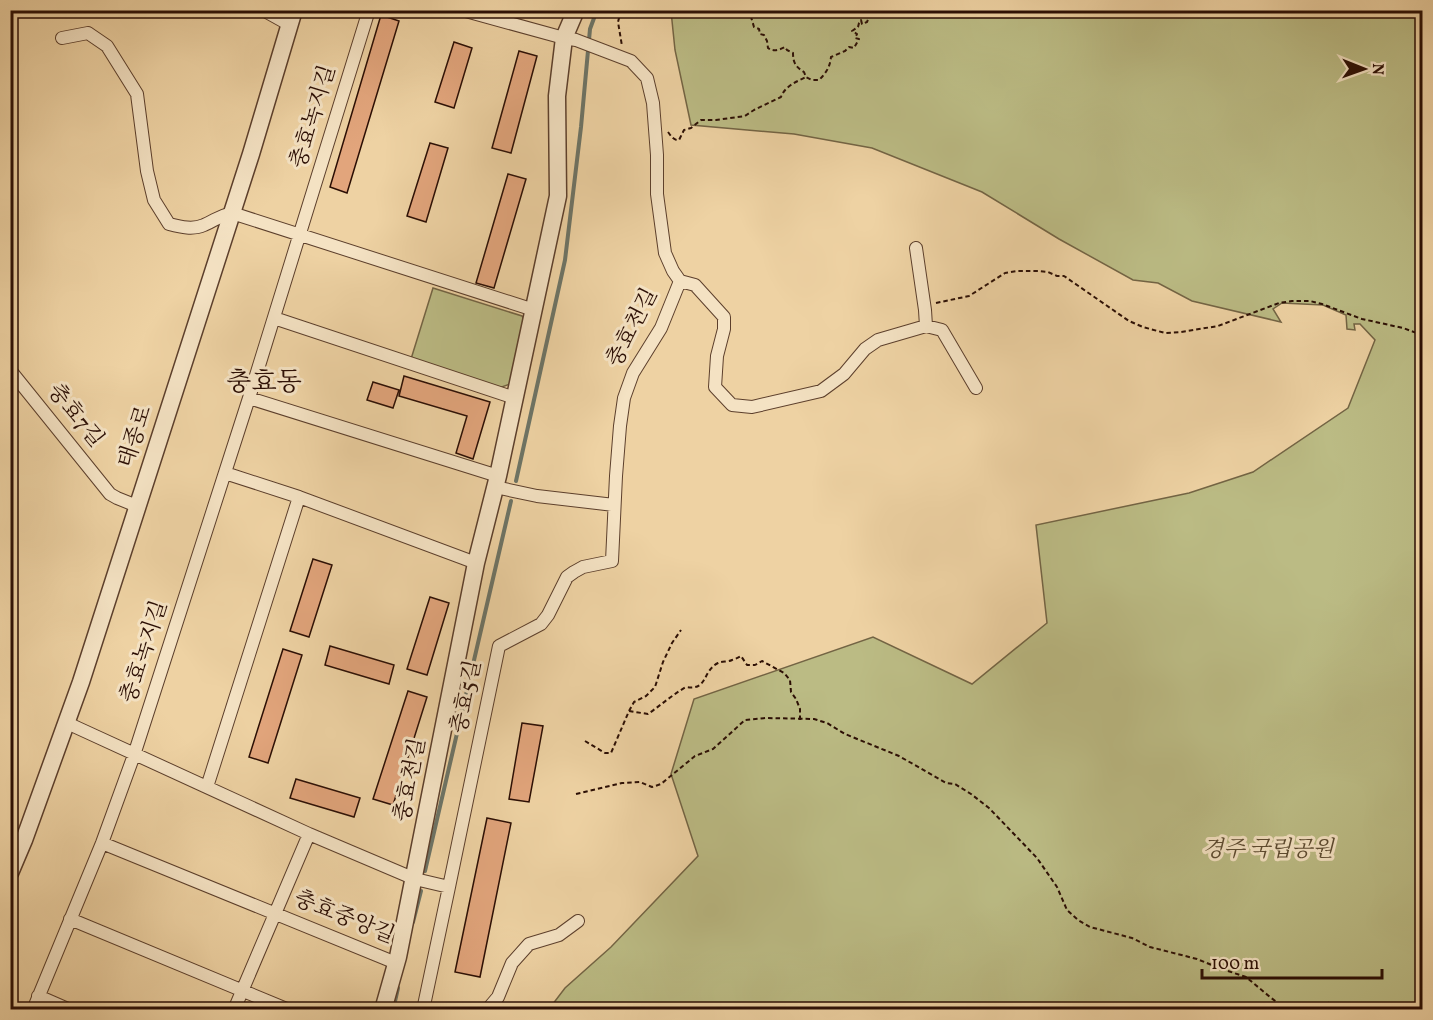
<svg xmlns="http://www.w3.org/2000/svg" width="1433" height="1020" viewBox="0 0 1433 1020" font-family="Vollkorn,'Noto Serif KR',serif">
<rect width="100%" height="100%" fill="#eed2a3"/>
<filter id="stains"><feTurbulence type="fractalNoise" baseFrequency=".00333" numOctaves="4"/><feColorMatrix values="0 0 0 0 .2 0 0 0 0 .09 0 0 0 0 .02 0 0 0 .5 -.17"/></filter>
<radialGradient id="worn" r=".72"><stop offset=".6" stop-color="#630" stop-opacity="0"/><stop offset="1" stop-color="#630" stop-opacity=".3"/></radialGradient>
<!-- green -->
<path fill="#bbbb84" stroke="#736444" stroke-width="1.5" d="M 671,11 L 1422,11 L 1422,1009 L 549,1009 L 565,988 L 611,947 L 698,856 L 671,774 L 694,699 L 873,637 L 972,684 L 1047,623 L 1036,525 L 1189,493 L 1253,472 L 1348,408 L 1375,340 L 1360,324 L 1354,324 L 1355,330 L 1347,329 L 1346,315 L 1323,305 L 1282,303 L 1273,309 L 1281,322 L 1192,301 L 1158,283 L 1133,280 L 1059,239 L 982,192 L 872,148 L 794,134 L 691,125 L 675,50 Z
M 433,288 L 522,316 L 527,325 L 513,383 L 499,388 L 411,359 Z"/>
<g fill="none" stroke-linecap="round" stroke-linejoin="round">
<!-- stream -->
<path stroke="#6d7466" stroke-width="4" d="M 516,481 L 565,260 L 581,127 L 590,29 L 597,10
M 425,871 L 511,501
M 413,922 L 421,891
M 393,1010 L 398,988"/>
</g>
<!-- building -->
<path fill="#e2a57c" stroke="#2b0e04" stroke-width="1.5" d="M 381,15 L 399,21 L 347,193 L 330,187 Z
M 454,42 L 472,48 L 454,108 L 435,102 Z
M 519,51 L 537,56 L 511,153 L 492,148 Z
M 430,143 L 448,148 L 426,222 L 407,216 Z
M 508,174 L 526,179 L 494,288 L 476,283 Z
M 404,376 L 490,402 L 473,459 L 456,453 L 467,416 L 399,396 Z
M 373,382 L 399,390 L 393,408 L 367,400 Z
M 313,559 L 332,565 L 309,637 L 290,631 Z
M 430,597 L 449,603 L 427,675 L 407,669 Z
M 330,646 L 394,665 L 389,684 L 325,665 Z
M 283,649 L 302,655 L 268,763 L 249,757 Z
M 408,691 L 427,697 L 393,805 L 373,799 Z
M 522,723 L 543,726 L 529,802 L 509,799 Z
M 296,779 L 360,798 L 354,817 L 290,798 Z
M 487,818 L 511,823 L 480,977 L 455,972 Z"/>
<g fill="none" stroke-linecap="round" stroke-linejoin="round">
<!-- minor casing -->
<g stroke="#5c3f2c" stroke-width="14">
<path id="minor" d="M 263,10 L 290,25
M 62,38 L 88,33 L 107,46 L 137,94 L 147,171 L 154,200 L 169,224 C 181,227 193,230 204,225 C 216,220 218,216 232,213 L 534,310
M 680,281 L 695,285 L 724,317 L 724,329 L 717,356 L 715,387 L 732,405 L 752,407 L 821,391 L 844,374 L 865,349 L 878,340 L 926,326 L 925,310 L 916,248
M 274,318 L 515,398
M 926,326 L 942,330 L 976,388
M 10,370 L 110,494 L 117,498 L 137,506
M 249,398 L 498,476
M 225,473 L 299,497 L 476,563
M 495,487 L 537,496 L 614,505
M 67,723 L 309,834 L 415,879 L 449,887
M 207,787 L 299,497
M 102,843 L 396,963
M 70,919 L 289,1010
M 38,996 L 70,1010
M 33,1010 L 102,843 L 134,755 L 249,398 L 369,10
M 234,1010 L 309,834
M 423,1010 L 449,887 L 499,646 L 541,624 L 548,615 L 567,577 L 574,572 L 583,567 L 612,561 L 616,476 L 620,426 L 624,398 L 633,373 L 661,328 L 680,281 L 673,271 L 665,253 L 657,194 L 657,155 L 653,103 L 647,78 L 631,61 L 576,40 L 564,38 L 462,10
M 487,1010 L 498,997 L 512,963 L 529,944 L 559,935 L 578,921"/>
</g>
<!-- tertiary casing -->
<g stroke="#5c3f2c" stroke-width="19">
<path id="tertiary" d="M 10,873 L 24,840 L 81,682 L 251,154 L 294,10
M 383,1010 L 398,957 L 476,563 L 498,476 L 558,196 L 557,96 L 564,38 L 576,10"/>
</g>
<!-- path -->
<path stroke="#2b0e04" stroke-width="2" stroke-dasharray="4.5 3" stroke-linecap="butt" d="M 621,10 L 618,22 L 622,46
M 748,10 L 748,15 L 751,17 L 754,27 L 759,29 L 760,34 L 764,35 L 767,41 L 768,48 C 774,52 779,50 785,47 L 787,50 L 793,53 C 793,63 796,67 804,72 L 806,77 L 812,80 L 819,80 C 826,73 830,67 831,57 L 845,51 L 849,47 L 854,48 L 859,39 L 855,38 L 857,34 L 852,31 L 858,27 L 859,23 L 861,20 L 862,24 L 867,22 L 872,10
M 668,132 C 671,136 674,141 679,140 L 684,130 L 691,128 L 701,120 L 716,120 L 745,116 L 754,110 L 781,97 C 785,86 796,82 806,77
M 936,303 L 969,296 L 1005,273 L 1017,271 L 1038,271 L 1048,272 L 1057,276 L 1064,276 L 1129,321 L 1143,327 L 1165,333 L 1181,332 L 1218,326 L 1279,303 L 1292,301 L 1310,301 L 1322,304 L 1362,319 L 1403,328 L 1422,335
M 629,711 L 634,702 L 646,696 L 655,687 L 663,662 L 672,643 L 681,630
M 585,741 L 605,753 L 611,753 L 629,711 L 648,714 C 661,705 672,695 686,687 C 708,691 702,671 718,663 C 722,661 728,662 732,660 C 735,659 738,658 741,656 L 747,665 L 755,665 L 762,661 L 784,673 L 790,680 L 791,692 L 796,699 L 800,709 L 800,720
M 576,794 L 622,783 L 640,782 L 652,787 L 661,784 L 695,756 L 713,749 L 745,720 L 766,718 L 814,719 L 827,723 L 845,734 L 899,756 L 946,783 L 955,784 L 971,794 L 989,808 L 1037,858 L 1057,887 L 1067,910 L 1078,920 L 1090,927 L 1132,938 L 1150,947 L 1197,959 L 1219,968 L 1246,977 L 1270,997 L 1287,1010
M 1327,1010 L 1329,1002"/>
<!-- minor -->
<use href="#minor" stroke="#f4e2c3" stroke-width="12"/>
<!-- tertiary -->
<use href="#tertiary" stroke="#f4e2c3" stroke-width="16"/>
</g>
<g text-anchor="middle" dominant-baseline="central" stroke-width="6" stroke-linejoin="round" paint-order="stroke">
<!-- street labels -->
<g font-size="22" fill="#2b0e04" stroke="#f4e2c3">
<text transform="translate(314 117) rotate(-73)">충효녹지길</text>
<text transform="translate(633 328) rotate(-63)">충효천길</text>
<text transform="translate(75 416) rotate(51)">충효7길</text>
<text transform="translate(136 437) rotate(-72)">태종로</text>
<text transform="translate(145 652) rotate(-72)">충효녹지길</text>
<text transform="translate(467 697) rotate(-78)">충효5길</text>
<text transform="translate(411 780) rotate(-79)">충효천길</text>
<text transform="translate(344 918) rotate(22)">충효중앙길</text>
</g>
<!-- park labels -->
<g font-size="22" font-style="italic" fill="#5d4b31" stroke="#f4e2c3">
<text x="1268" y="850">경주 국립공원</text>
</g>
<!-- quarter labels -->
<g font-size="26" fill="#2b0e04" stroke="#f4e2c3">
<text x="264" y="383">충효동</text>
</g>
</g>
<!-- margin -->
<rect width="1433" height="1020" fill="none" stroke="#eed2a3" stroke-width="36"/>
<rect x="12" y="12" width="1409" height="996" fill="none" stroke="#2b0e04" stroke-width="3"/>
<rect x="18" y="18" width="1397" height="984" fill="none" stroke="#2b0e04" stroke-width="1.5"/>
<!-- north arrow -->
<g transform="translate(1364 69) rotate(91)" stroke="#f4e2c3" stroke-width="4.5" paint-order="stroke">
<path d="M0-4.5L10 22L0 15L-10 22Z" fill="#2b0e04"/>
<text y="-9" font-size="16" font-weight="bold" text-anchor="middle" fill="#2b0e04">N</text>
</g>
<!-- scale -->
<path d="M1202 969v9h180v-9" fill="none" stroke="#2b0e04" stroke-width="3"/>
<text x="1211" y="969" font-size="18" fill="#2b0e04" stroke="#f4e2c3" stroke-width="4.5" paint-order="stroke">100 m</text>
<rect width="100%" height="100%" filter="url(#stains)"/>
<rect width="100%" height="100%" fill="url(#worn)"/>
</svg>
